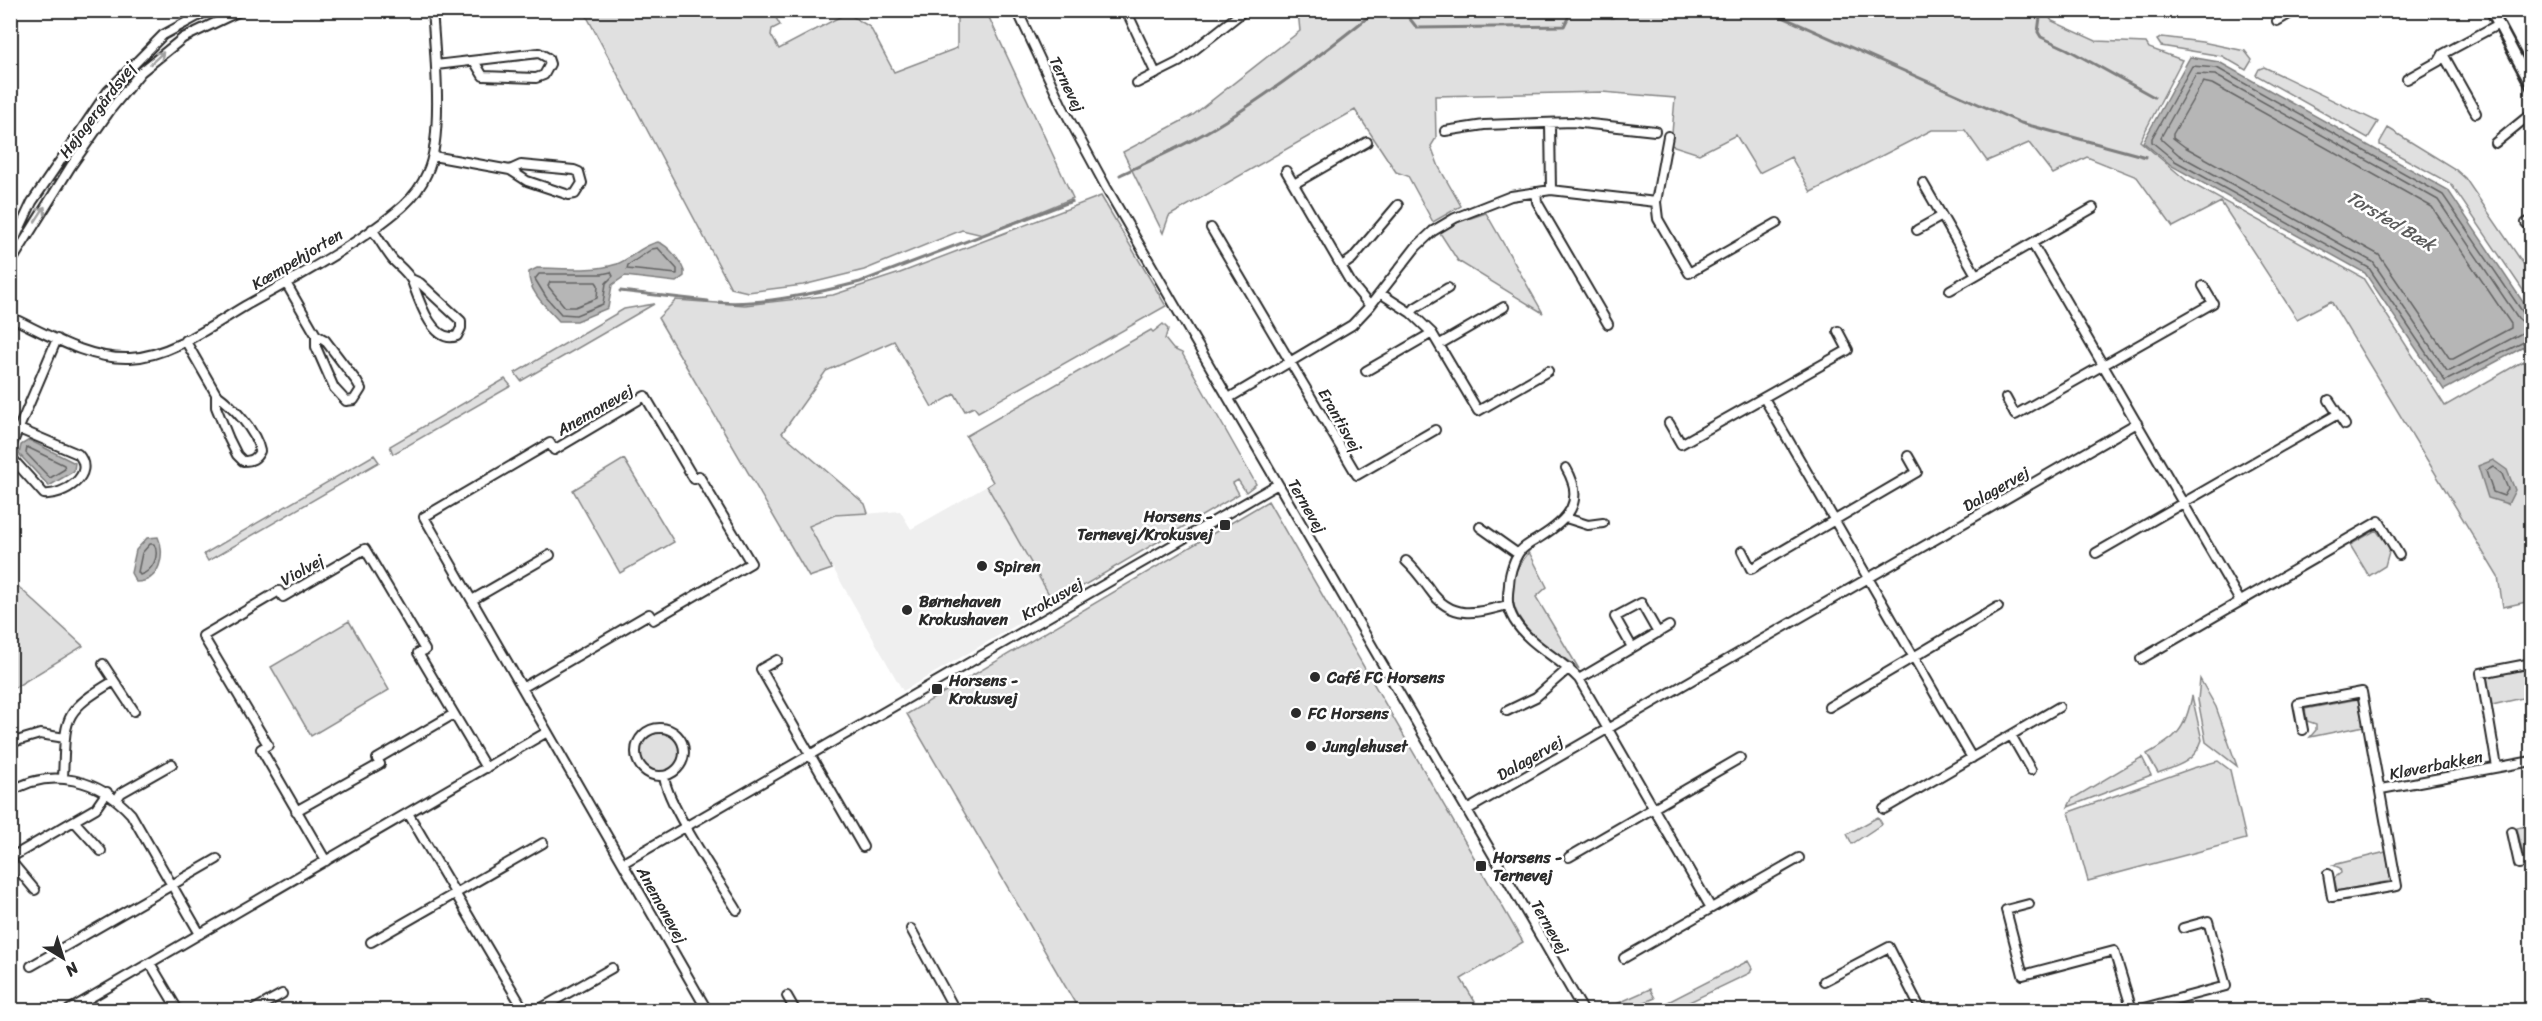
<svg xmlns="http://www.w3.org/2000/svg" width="2542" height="1021" viewBox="0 0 2542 1021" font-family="Sriracha,sans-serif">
<rect width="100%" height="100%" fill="#fff"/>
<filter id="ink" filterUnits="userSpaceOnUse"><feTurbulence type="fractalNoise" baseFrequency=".0167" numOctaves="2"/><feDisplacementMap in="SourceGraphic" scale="12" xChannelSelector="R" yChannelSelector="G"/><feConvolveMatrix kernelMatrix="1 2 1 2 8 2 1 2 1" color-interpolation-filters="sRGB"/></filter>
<g filter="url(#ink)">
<!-- built -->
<path fill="#efefef" d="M 987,486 L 1054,603 L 903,691 L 809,526 L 830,517 L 900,511 L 911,529 Z"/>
<!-- green -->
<path fill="#e0e0e0" stroke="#868686" stroke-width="1.5" d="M 584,11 L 772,11 L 780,25 L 772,29 L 771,35 L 779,49 L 847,13 L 870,27 L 894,72 L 957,48 L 957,11 L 986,11 L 1073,198 L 983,235 L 962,230 L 864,270 L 803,285 L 748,292 L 731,288 Z
M 1298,11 L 2045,11 L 2052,21 L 2096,41 L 2146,43 L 2149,48 L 2182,60 L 2140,141 L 2187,181 L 2363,278 L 2445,406 L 2523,361 L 2532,373 L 2531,601 L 2503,607 L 2498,577 L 2331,301 L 2297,319 L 2221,202 L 2173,227 L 2137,177 L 2087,157 L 2053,174 L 2029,143 L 1987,161 L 1965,130 L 1932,130 L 1811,192 L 1791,157 L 1759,173 L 1736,135 L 1699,154 L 1671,145 L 1675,98 L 1602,92 L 1435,96 L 1436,138 L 1431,146 L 1439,167 L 1461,206 L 1433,222 L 1408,176 L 1396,172 L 1355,110 L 1169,216 L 1163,233 L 1123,152 L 1193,115 L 1300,31 Z
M 2162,37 L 2202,42 L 2245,51 L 2252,60 L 2246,70 L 2222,56 L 2161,46 L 2157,40 Z
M 2264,67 L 2378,122 L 2368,138 L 2256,75 L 2259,69 Z
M 2388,128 L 2455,169 L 2465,178 L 2531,275 L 2531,302 L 2451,184 L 2380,145 L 2380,142 Z
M 1101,196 L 1166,306 L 978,412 L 974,407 L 965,411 L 955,394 L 932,407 L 894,341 L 826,371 L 782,433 L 865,504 L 868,513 L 835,515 L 809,526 L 832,569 L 809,577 L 658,318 L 676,300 L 745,305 L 833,295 L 900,273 Z
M 1486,213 L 1543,313 L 1458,261 L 1440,233 L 1453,224 Z
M 654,304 L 521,381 L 515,373 L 624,309 Z
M 1163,324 L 1168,329 L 1165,339 L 1173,349 L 1182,353 L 1256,484 L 1246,492 L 1238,480 L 1233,483 L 1239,494 L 1054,603 L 987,486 L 993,482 L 966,436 L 1151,330 L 1153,332 Z
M 505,379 L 511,386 L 393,454 L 390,446 Z
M 374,455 L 379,462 L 208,561 L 204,554 Z
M 624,459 L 674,542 L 620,573 L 573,490 Z
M 1268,501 L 1523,942 L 1461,979 L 1480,1010 L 1079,1010 L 907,714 Z
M 2376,530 L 2390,548 L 2385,566 L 2369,576 L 2350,545 Z
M 1529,552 L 1547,587 L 1536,597 L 1579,669 C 1546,644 1498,621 1516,572 C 1518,565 1525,558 1529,552 Z
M 10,579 L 83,646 L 11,690 L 10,690 Z
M 349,621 L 389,690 L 311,736 L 271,667 Z
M 2531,668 L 2531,696 L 2492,705 L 2487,677 Z
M 2200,679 L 2216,707 L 2237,766 L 2206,742 L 2198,700 Z
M 2192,696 L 2202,740 C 2195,762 2177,766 2158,773 L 2147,754 C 2177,737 2185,731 2192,696 Z
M 2358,699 L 2364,726 L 2310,737 L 2316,730 L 2316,724 L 2307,721 L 2305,709 Z
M640 753a20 20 0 1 1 40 0a20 20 0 1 1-40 0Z
M 2142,757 L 2151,775 L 2068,807 L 2072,799 Z
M 2218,761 L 2230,770 L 2246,839 L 2088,881 L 2069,812 L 2193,768 Z
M 1878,817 L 1882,824 L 1852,844 L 1847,834 Z
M 2531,825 L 2531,858 L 2524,859 L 2517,828 Z
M 2386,852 L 2391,881 L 2337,891 L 2334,878 L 2341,873 L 2340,868 L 2333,865 Z
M 1748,961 L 1752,968 L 1750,973 L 1685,1004 L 1679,1010 L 1663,1010 L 1666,1003 Z
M 1650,989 L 1655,998 L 1625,1010 L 1606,1010 L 1605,1009 Z"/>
<!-- water -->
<path fill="#b6b6b6" stroke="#7e7e7e" stroke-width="1.5" d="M 2190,57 L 2219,62 L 2448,190 L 2531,314 L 2531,343 L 2444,390 L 2365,273 L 2172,166 L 2143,142 Z
M 658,242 C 669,246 680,260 684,271 L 684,276 L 676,282 L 625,276 L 612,285 L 608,308 L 577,321 L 559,321 C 547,308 527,290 529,272 L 537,268 C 563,268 592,272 617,264 C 632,258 642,245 658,242 Z
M 29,440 L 75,463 L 74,471 L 49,486 L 19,454 L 21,445 Z
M 2493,460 L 2507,470 L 2515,490 L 2508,504 L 2488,498 L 2478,466 Z
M 158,537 C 166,554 160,582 136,582 L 131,573 L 136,550 L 147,538 Z"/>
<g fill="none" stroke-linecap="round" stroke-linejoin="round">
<!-- shore -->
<path stroke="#636363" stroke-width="1.5" d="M 2203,82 L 2212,84 L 2432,207 L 2511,324 L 2511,328 L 2453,359 L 2450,359 L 2379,255 L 2185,147 L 2173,138 L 2173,134 Z
M 658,248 L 677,269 L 677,274 L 627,269 L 628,265 L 652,249 Z
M 611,272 L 613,276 L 606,283 L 603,304 L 576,315 L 561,314 L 546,297 L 535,279 L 539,274 L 602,274 Z
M 550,282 L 596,282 L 598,285 L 597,298 L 575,307 L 565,307 L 548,286 Z
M 2532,316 L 2524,314 L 2443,195 L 2217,68 L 2192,66 L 2152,138 L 2152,142 L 2175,161 L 2369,268 L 2445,381 L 2532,338
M 2532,324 L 2524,323 L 2518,318 L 2438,200 L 2215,75 L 2196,74 L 2161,137 L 2162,140 L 2179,155 L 2373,262 L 2447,371 L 2450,371 L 2524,332 L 2532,330
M 27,447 L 64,465 L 65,469 L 50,478 L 26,453 Z
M 2493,467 L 2502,474 L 2508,489 L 2504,496 L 2493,492 L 2486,471 Z
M 150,544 L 154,544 C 160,556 153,571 140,575 L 138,572 L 142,553 Z"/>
<!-- stream -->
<path stroke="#7e7e7e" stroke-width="3" d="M 1403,10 L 1417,28 L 1564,26 L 1568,18
M 1594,10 L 1612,17 L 1643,10
M 1747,10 L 1769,11 L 2021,123 L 2146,157
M 2041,10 L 2038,32 L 2041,37 L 2067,49 L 2154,97
M 1120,175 C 1156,158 1192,142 1225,121 C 1278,88 1328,49 1377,10
M 620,291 L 708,301
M 719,302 C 757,306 822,292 860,282 L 1072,201
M 2531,367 L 2532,368"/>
<!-- minor casing -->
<g stroke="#2b2b2b" stroke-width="12">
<path id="minor" d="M 1017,10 L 1062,106 L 1106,187 L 1583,1010
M 1126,10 L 1156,74
M 2277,21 L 2296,10
M 2443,54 L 2476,113
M 436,65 L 539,53 L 548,58 L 550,64 L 544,75 L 536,78 L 483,76 L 474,61
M 2407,79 L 2439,61 L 2443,54 L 2499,24
M 1137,83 L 1179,62 L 1245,10
M 1550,124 L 1551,190
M 1445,131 L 1484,125 L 1572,122 L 1655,131
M 1668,136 L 1656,202 L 1658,219 L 1689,273 L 1777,223
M 2495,143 L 2532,113
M 433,156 L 510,170 L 527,181 L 569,195 L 575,194 L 582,183 L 579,172 L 574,170 L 521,165 L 510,170
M 1286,171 L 1351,283 L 1370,306
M 1923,183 L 1976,275
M 1294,184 L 1367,142
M 1536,192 L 1537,202 L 1608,324
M 2526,223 L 2532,220
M 1211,228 L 1357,475 L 1435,430
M 372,229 C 379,239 385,250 393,260 C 399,266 408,273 412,281 C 418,297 432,345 457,336 L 461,328 L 461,321 L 420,283 L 411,279
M 1917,230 L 1942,216
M 2032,243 L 2240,601
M 10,249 L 32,202 L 108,91 L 163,35 L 209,10
M 10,264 L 71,166 L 111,109 L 141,72 L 183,38 L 242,10
M 1342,266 L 1352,259 L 1398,205
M 286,283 L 316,335 L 316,347 L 334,388 L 346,401 L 354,400 L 361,389 L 357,382 L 325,340 L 316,335
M 1950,290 L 2093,208
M 1380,293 L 1411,313 L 1432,333 L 1478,411 L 1548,371
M 1411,313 L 1415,308 L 1448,288
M 10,317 C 47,334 89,360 130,358 C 171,356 211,326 245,306 C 295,278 361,243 403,206 C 413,197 422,185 427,173 C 444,138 435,51 432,10
M 185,340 L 216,394 L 216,407 L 229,439 L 237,455 L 243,461 C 252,461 256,459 260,451 C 256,431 233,406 216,394
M 1440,344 L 1504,307
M 1366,371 L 1432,333
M 1229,398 L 1352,325 L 1370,306 L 1416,247 L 1433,231 L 1455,218 L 1511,196 L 1551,190 L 1656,202
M 1764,398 L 1972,758
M 2006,398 L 2015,415 L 2213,303 L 2203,286
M 2329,400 L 2345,425
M 1669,423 L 1681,444 L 1848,350 L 1838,331
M 10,449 L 57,339
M 10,456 L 44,494 C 63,496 97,475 78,454 L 19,429
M 1566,468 C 1586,502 1568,520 1539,538 C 1532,542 1522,547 1518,554 C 1513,562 1509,576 1509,585 C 1507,599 1507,608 1514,620 C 1530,646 1559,657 1579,679 L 1711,908
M 1566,518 L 1588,525 L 1603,523
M 1480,527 L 1518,554
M 1742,551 L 1751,569 L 1917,472 L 1908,456
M 2096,553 L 2338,414
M 1406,561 C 1416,570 1422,579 1430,590 C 1451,620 1476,614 1507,605
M 472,600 L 550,555
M 1632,647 L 1615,617 L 1641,603 L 1658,633
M 2141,659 L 2379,521 L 2399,555
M 777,660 L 761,669 L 863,847
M 103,664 L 134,711
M 1579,679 L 1669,626
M 522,688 L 649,614 L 653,620 L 751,563 L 699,476 L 694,479 L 645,396 L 554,450 L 550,443 L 424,517 L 707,1010
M 1829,707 L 1998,607
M 1507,711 L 1536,697 L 1569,668
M636 752a24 24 0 1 1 48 0a24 24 0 1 1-48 0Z
M 2303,730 L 2298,704 L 2362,692 L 2397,886 L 2332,897 L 2328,874
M 2011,735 L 2031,770
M 10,743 L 40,734 L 65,738
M 2497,767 L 2481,673 L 2532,663
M 664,776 C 666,803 720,882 737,910
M 63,778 C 66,718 60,713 114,681
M 2381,789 L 2532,761
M 10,792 C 51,766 100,780 131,814 L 200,934
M 117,799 L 121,793 L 172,764
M 1884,809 L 2059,707
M 1467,810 L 2137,423
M 296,811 L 380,764 L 377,759 L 454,714
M 408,813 L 524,1010
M 74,821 L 101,851
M 2512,832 L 2519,864 L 2532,861
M 1569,857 L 1740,758
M 10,858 L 96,808 L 107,792
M 10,860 L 35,890
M 326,861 L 261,749 L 268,745 L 203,636 L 279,591 L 283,597 L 365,549 L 425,650 L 418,653 L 486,768
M 623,863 L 1278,484
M 2029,904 L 2006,910 L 2023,975 L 2114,951 L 2132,1010
M 911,929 L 955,1010
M 371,942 L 543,843
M 1624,958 L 1799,858
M 150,963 L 178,1010
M 31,966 L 217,859
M 1824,981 L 1889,947 L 1921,1010
M 787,996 L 795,1010
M 69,1010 L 547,732
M 253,1010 L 282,994
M 538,1010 L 612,968
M 2136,1010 L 2226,986 L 2208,921 L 2183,928
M 2400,1010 L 2428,1005 L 2429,1010"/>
</g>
<!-- tertiary casing -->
<g stroke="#2b2b2b" stroke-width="14">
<path id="tertiary" d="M 2491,10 L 2532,87"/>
</g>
<!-- minor -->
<use href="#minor" stroke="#fff" stroke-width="8"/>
<!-- tertiary -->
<use href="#tertiary" stroke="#fff" stroke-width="9"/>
</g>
<!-- one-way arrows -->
<defs><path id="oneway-shaft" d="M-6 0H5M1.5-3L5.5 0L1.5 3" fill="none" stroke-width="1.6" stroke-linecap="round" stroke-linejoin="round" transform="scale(1.5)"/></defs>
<g stroke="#a0a0a0">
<use href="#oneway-shaft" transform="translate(157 58) rotate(-42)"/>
<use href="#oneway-shaft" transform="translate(40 214) rotate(-57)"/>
</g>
</g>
<!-- markers -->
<g fill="#2b2b2b" stroke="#fff" stroke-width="2">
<rect x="1219" y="519" width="12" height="12" rx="3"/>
<circle cx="982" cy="566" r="6"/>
<circle cx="907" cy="610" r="6"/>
<circle cx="1315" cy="677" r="6"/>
<rect x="931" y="683" width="12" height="12" rx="3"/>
<circle cx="1296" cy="713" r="6"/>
<circle cx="1311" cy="746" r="6"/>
<rect x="1475" y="860" width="12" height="12" rx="3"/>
</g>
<g text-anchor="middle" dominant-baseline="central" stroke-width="5" stroke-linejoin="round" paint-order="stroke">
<!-- street labels -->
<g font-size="16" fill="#2b2b2b" stroke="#fff">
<text transform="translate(1067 84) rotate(64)">Ternevej</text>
<text transform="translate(97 110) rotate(-53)">Højagergårdsvej</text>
<text transform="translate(297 259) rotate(-31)">Kæmpehjorten</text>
<text transform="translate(595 410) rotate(-30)">Anemonevej</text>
<text transform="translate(1340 420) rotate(60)">Erantisvej</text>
<text transform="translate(1996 489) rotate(-30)">Dalagervej</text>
<text transform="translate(1307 506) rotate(60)">Ternevej</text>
<text transform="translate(302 570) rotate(-30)">Violvej</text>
<text transform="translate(1052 599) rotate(-30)">Krokusvej</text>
<text transform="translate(1530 758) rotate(-30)">Dalagervej</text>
<text transform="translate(2436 765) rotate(-11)">Kløverbakken</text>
<text transform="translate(662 905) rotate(61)">Anemonevej</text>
<text transform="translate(1550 927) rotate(60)">Ternevej</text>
</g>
<!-- poi labels -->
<g font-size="16" font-weight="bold" fill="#2b2b2b" stroke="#fff" text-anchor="start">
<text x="1213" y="516" text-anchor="end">Horsens -<tspan x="1213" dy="18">Ternevej/Krokusvej</tspan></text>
<text x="994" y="566">Spiren</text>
<text x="919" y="601">Børnehaven<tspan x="919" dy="18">Krokushaven</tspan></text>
<text x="1327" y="677">Café FC Horsens</text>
<text x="949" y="680">Horsens -<tspan x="949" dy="18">Krokusvej</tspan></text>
<text x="1308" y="713">FC Horsens</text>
<text x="1323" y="746">Junglehuset</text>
<text x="1493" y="857">Horsens -<tspan x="1493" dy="18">Ternevej</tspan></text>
</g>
<!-- water labels -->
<g font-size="18" font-style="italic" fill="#5c5c5c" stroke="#fff">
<text transform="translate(2391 221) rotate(31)">Torsted Bæk</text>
</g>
</g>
<!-- margin -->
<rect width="2542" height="1021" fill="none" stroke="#fff" stroke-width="36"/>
<rect x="18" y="18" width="2506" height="985" fill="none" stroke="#2b2b2b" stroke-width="2" filter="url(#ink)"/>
<!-- north arrow -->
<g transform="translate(63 958) rotate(142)" stroke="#ffffff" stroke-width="4.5" paint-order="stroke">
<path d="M0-4.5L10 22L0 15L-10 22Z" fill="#2b2b2b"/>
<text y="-9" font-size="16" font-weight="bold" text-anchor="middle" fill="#2b2b2b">N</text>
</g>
</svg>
